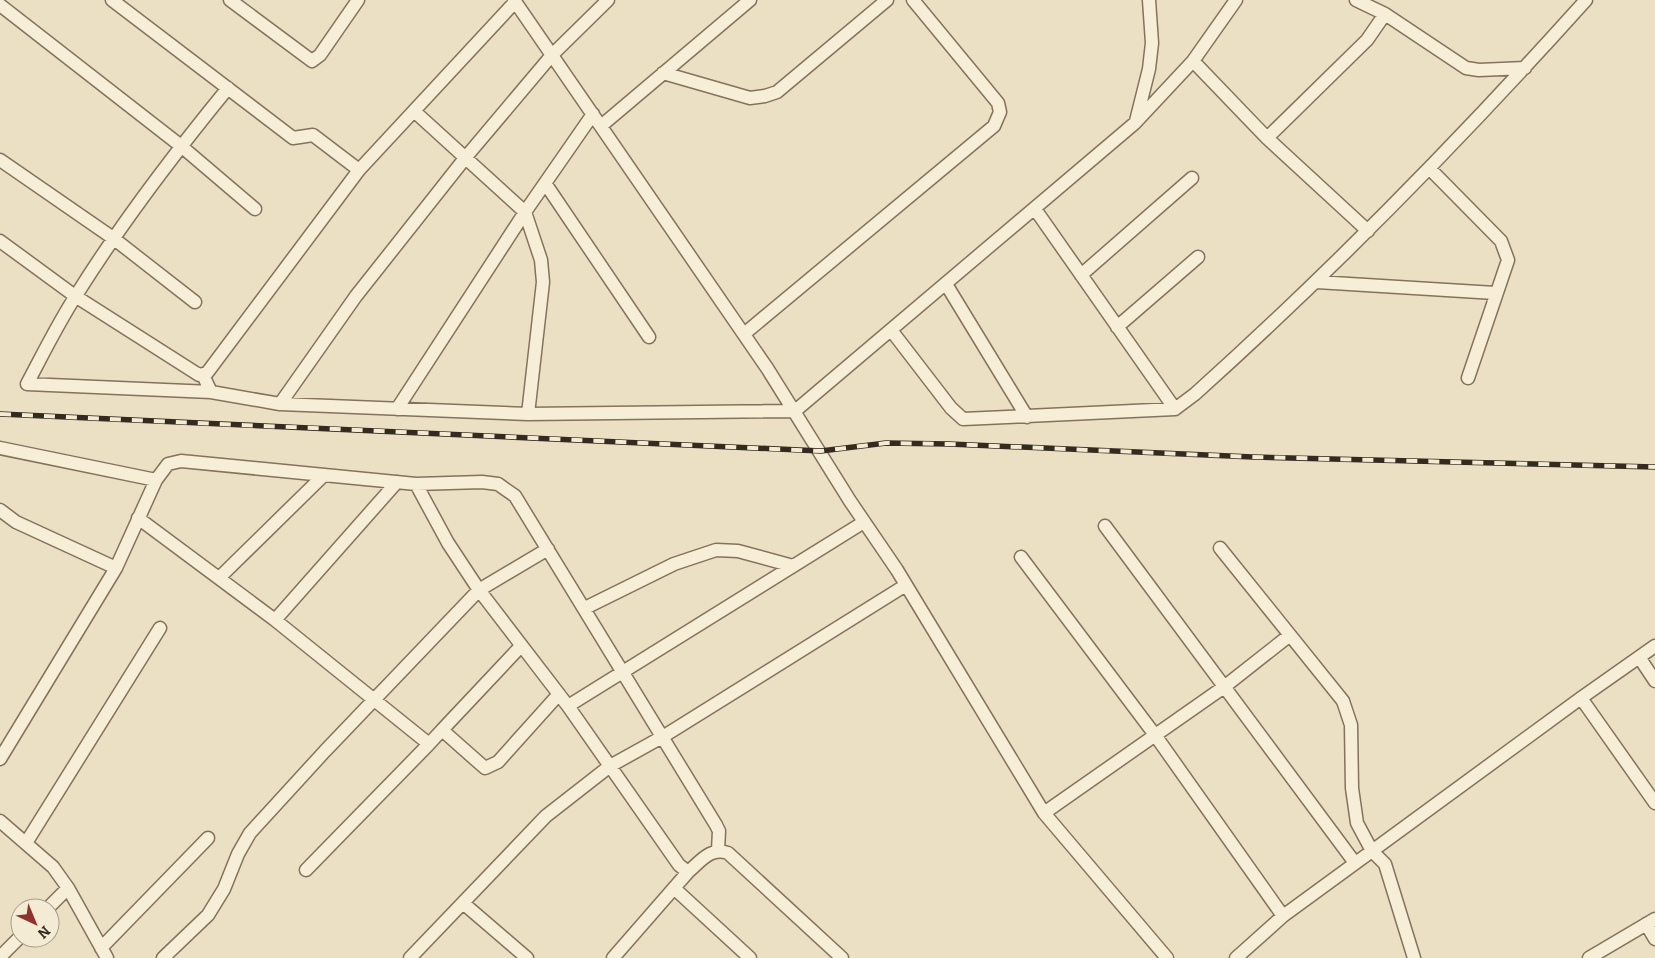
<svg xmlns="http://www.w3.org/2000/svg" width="1655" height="958" viewBox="0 0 1655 958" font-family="Bitter,serif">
<rect width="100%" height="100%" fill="#ebe0c4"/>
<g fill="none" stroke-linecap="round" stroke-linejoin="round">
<!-- street casing -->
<g stroke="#84725c" stroke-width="15">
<path id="street" d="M 112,0 L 293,138 L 313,135 L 359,170
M 230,0 L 312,61 L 320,55 L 358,0
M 514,0 L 767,368 L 850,501 L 897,570 L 1044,813 L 1167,958
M 1356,0 L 1385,14 L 1466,68 L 1479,70 L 1525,68
M 0,5 L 181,146 L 255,209
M 1193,61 L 1267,138 L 1368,231
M 663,73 L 750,98 L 765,96 L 777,92 L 887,0
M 414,111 L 525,212 L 541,260 L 543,282 L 528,414
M 1136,121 L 1149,69 L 1152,43 L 1149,0
M 601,126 L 750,0
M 1267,138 L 1367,40 L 1385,14
M 0,160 L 113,238 L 195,302
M 1429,168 L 1501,241 L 1508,260 L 1468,378
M 545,183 L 649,337
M 1035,209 L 1175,409
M 0,241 L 75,296 L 199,375 L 207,373 L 359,170 L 515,2
M 1081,275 L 1192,178
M 1317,282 L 1495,293
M 946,284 L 1027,417
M 1117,327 L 1198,257
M 891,330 L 951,408 L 963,419 L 1175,409 L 1195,394 C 1333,270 1462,138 1586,0
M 744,334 L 994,126 L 1000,112 L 998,103 L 913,0
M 203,375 L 211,392 L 280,404 L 528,414 L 795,411 L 1135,123 L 1193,61 L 1236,0
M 211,392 L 27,384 C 43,354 58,323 77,294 C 122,222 174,154 228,88
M 280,404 L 356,296 L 466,157 L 552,55 L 608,0
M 397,409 L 525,212 L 593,114
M 0,448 L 156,480
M 416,484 L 482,482 L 498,484 L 515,496 L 716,825 L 719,831 L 718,850
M 0,510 L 16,522 L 116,568 L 0,759
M 138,518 L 275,620 L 429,744 L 442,730 L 485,768 L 498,762 L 559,694
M 1105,526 L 1355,863
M 1220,548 L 1343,701 L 1351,725 L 1352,788 L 1357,823 L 1372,851 L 1581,698 L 1655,646
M 1021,557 L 1155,735 L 1283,916
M 116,568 L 156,480 L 168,464 L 181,461 L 416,484 L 448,543 L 479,590 L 568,706
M 219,578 L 324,475
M 585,608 L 674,564 L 716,550 L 738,551 L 793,566
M 275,620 L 397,482
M 1639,657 L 1655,681
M 1581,698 L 1655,803
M 442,730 L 521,646
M 1044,813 L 1224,687 L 1290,635
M 0,821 L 53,867 L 68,888 L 107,958
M 26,843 L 160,628
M 306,870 L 429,744
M 688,872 C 701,861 710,847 728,853 L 842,958
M 675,889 L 750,958
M 463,903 L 527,958
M 48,908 L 68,888
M 1646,924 L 1655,939
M 101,948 L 208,838
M 0,957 L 20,937
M 163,958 L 208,915 L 224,889 L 238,854 L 250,833 L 325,751 L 479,590 L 548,549
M 410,958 L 546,816 L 610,766 L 664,736 L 906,585
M 613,958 L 688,872 L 679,865 L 568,706 L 864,522
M 1236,958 L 1283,916 L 1372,851 L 1385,864 L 1414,958
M 1589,958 L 1655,919"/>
</g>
<!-- street -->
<use href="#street" stroke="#f6eed7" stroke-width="12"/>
<!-- rail casing -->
<g stroke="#352a1f" stroke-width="5.5">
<path id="rail" d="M 0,414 L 821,451 L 886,443 L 949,444 L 1253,457 L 1655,467"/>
</g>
<!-- rail -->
<use href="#rail" stroke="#f3ebd3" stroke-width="4" stroke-dasharray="11" stroke-linecap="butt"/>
</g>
<!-- north arrow -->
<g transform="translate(35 923) rotate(136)"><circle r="24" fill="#f3ebd3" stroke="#a79e8b"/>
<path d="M0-4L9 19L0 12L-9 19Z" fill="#8f3230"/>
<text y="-8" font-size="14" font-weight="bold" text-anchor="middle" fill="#352a1f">N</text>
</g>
</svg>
